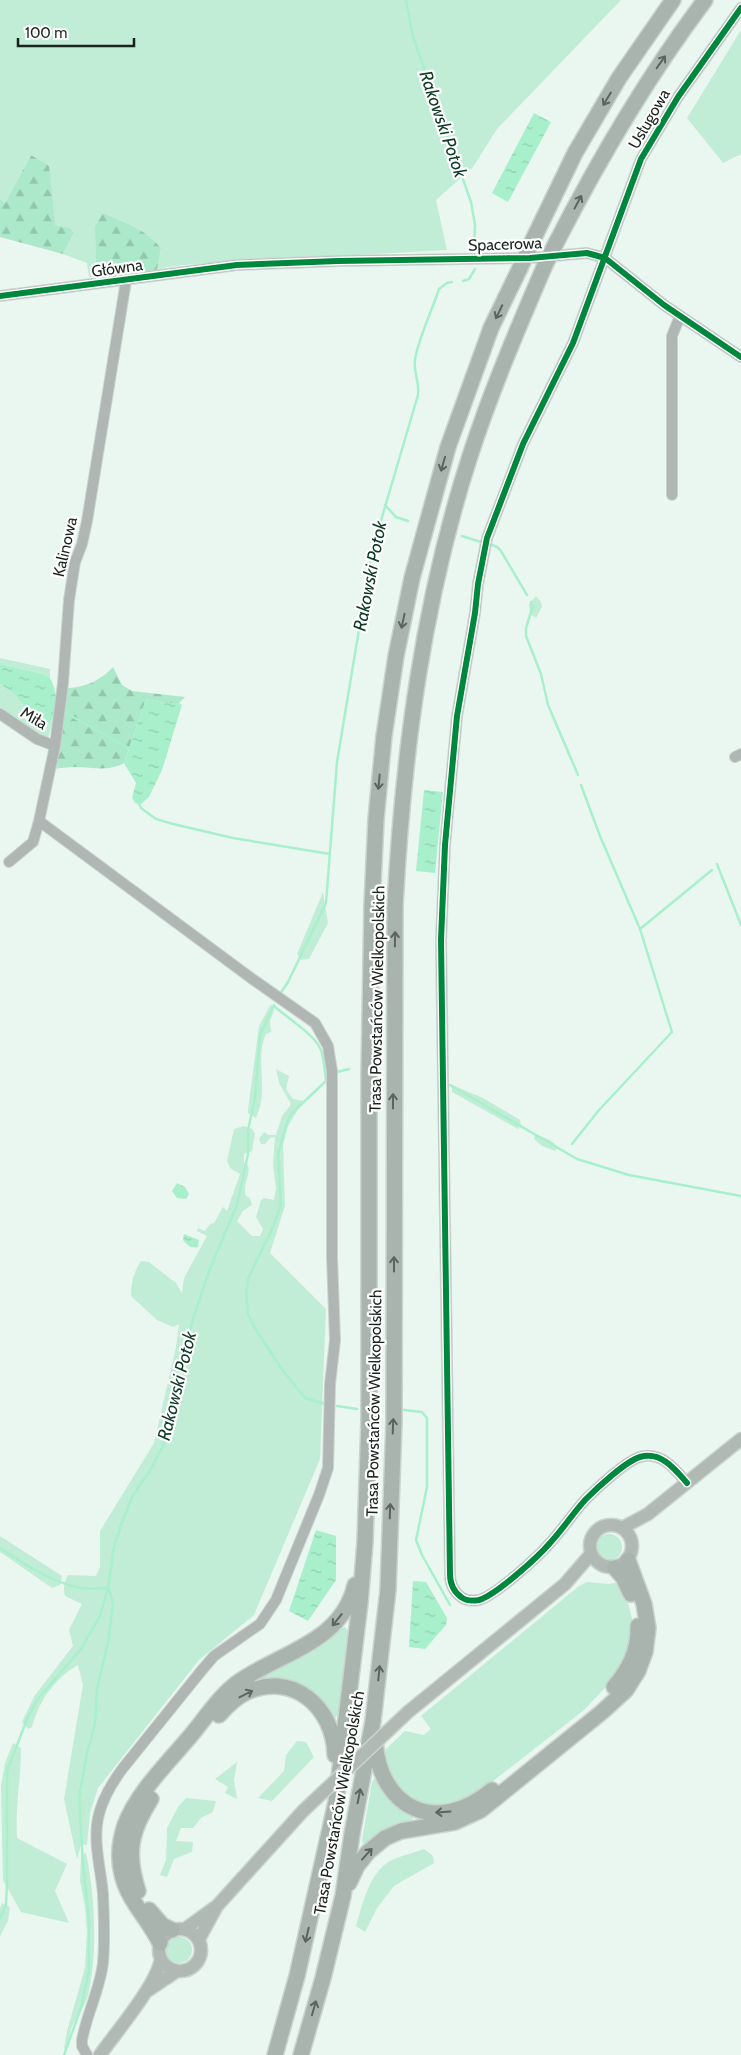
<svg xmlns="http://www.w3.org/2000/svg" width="741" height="2055" viewBox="0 0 741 2055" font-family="Cabin,sans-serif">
<defs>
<pattern id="forest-firs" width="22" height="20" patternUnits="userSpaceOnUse" patternTransform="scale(1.25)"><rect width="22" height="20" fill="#ace8ca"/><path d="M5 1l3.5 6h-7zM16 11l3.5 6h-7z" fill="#93c7ad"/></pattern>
<pattern id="water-ripples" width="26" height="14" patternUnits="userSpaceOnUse" patternTransform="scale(1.25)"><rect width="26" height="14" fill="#a8f0cc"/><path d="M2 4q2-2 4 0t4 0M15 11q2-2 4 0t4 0" fill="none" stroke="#90ceaf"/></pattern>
</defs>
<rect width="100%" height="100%" fill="#eaf7f0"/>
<!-- grass -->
<path fill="#c1ecd5" d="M 0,0 L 621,0 L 497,129 L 473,167 L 436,200 L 447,250 L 194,264 L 167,267 L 157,270 L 161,248 C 144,228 127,223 103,213 L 95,226 L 96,277 L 89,277 L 87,263 L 63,254 L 74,232 L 70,228 L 55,225 L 31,155 L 5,203 L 0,199 Z
M 741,30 L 741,154 L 723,163 L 687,118 Z
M 536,596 L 541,602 L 542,607 L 536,618 L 530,614 L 529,604 Z
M 0,658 L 50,669 L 50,678 L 43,674 L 0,664 Z
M 0,684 L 14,694 L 35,718 L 50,723 L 54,717 L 48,739 L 36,736 L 0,709 Z
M 323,892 L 328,923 L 309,959 L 301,960 L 297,954 Z
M 271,1004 L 274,1010 L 270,1021 L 271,1032 L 266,1034 C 254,1060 270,1088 256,1118 L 248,1113 L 248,1110 L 259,1026 Z
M 276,1069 L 289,1076 L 286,1089 L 293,1099 L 303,1101 L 288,1126 L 283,1145 L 285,1206 L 270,1253 L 326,1309 L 320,1459 L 254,1615 L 199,1660 L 98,1788 L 90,1813 L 87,1845 L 81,1845 L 77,1859 L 64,1799 L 83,1685 L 78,1665 C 56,1677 38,1702 32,1727 L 28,1729 L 22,1722 L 35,1695 L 73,1646 L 69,1630 L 82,1604 L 65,1596 C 63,1589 64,1582 68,1575 L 96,1576 L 100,1567 L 100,1531 L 154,1443 L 176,1347 L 179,1324 L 173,1327 L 157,1320 L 131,1296 C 131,1283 134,1271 141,1261 L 149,1262 L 176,1283 L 182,1293 L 184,1278 L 207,1236 L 197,1231 L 198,1228 L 205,1231 L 210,1224 L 214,1223 L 223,1207 L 227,1211 L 240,1174 L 230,1168 L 227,1161 L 234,1129 L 244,1126 L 252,1129 L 255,1134 L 252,1151 L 244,1154 L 244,1163 L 248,1165 C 251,1175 242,1185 246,1196 L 250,1198 L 252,1205 L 243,1211 L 237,1221 L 252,1236 L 260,1236 L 263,1229 L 256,1217 L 261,1200 L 264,1198 L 274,1200 L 276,1188 L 273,1166 L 275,1137 L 270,1138 L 265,1144 L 261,1144 L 259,1139 L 264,1132 L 268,1135 L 276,1135 L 282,1116 L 291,1104 L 279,1083 Z
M 452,1085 L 483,1098 L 520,1120 L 521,1125 L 518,1129 L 452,1092 Z
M 535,1134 L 550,1140 L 558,1147 L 555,1151 L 542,1146 L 534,1139 Z
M596 1547a13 13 0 1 1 26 0a13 13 0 1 1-26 0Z
M 0,1536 L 59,1574 L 62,1576 L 60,1585 L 52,1588 L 0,1552 Z
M 587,1582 L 609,1584 L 618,1582 L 621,1584 L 628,1603 L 633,1622 L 627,1657 L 618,1674 L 584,1710 L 474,1796 L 456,1806 L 425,1805 L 410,1799 L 390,1779 L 383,1752 L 405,1731 L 424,1735 L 431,1729 L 421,1716 L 579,1586 Z
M 345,1627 L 348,1631 L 340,1712 L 335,1718 C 330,1713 328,1706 323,1701 C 309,1684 285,1679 264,1679 L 260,1675 L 316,1648 L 342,1628 Z
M 297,1741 L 306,1742 L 314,1757 L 272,1801 L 258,1798 L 284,1771 L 286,1755 Z
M 13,1743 L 21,1748 C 21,1778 15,1808 17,1838 L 67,1864 L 55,1891 L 69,1923 L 21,1912 L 3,1880 L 1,1786 L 5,1763 Z
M 237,1762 L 234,1780 L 237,1799 L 225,1793 L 228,1787 L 215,1779 Z
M 375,1778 L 381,1787 L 411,1814 L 413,1818 L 410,1822 L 367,1846 L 362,1842 L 362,1840 L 372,1782 Z
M 186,1798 L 216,1801 L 213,1812 L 201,1818 L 193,1828 L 181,1828 L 176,1841 L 193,1842 L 192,1852 L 174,1859 L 167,1877 L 160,1875 L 166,1860 L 167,1828 L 178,1807 Z
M 424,1849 L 433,1856 L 434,1863 L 394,1886 L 377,1908 L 365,1932 L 356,1926 C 363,1903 369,1873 390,1861 C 400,1856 413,1853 424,1849 Z
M 86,1853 C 95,1895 98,1954 88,1995 C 85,2006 81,2010 76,2019 C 70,2027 69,2038 68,2048 L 64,2049 L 67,2031 L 85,1968 L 87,1932 L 85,1907 L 80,1881 L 81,1855 Z
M 2,1903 L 10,1907 L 8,1921 L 0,1936 L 0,1908 Z
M166 1950a13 13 0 1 1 26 0a13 13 0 1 1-26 0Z"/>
<!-- forest -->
<path fill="url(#forest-firs)" d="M 31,155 L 49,166 L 55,225 L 70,228 L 74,232 L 63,254 L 0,237 L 0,199 L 5,203 Z
M 103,213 C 126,223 144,228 161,248 L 157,270 L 96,277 L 95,226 Z
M 113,667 L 122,685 L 132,691 L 185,697 L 179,703 L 164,703 L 146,699 L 124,763 C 108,772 93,767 76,767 C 68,767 60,768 52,769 L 66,688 C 85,688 101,680 113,667 Z"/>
<!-- water -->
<path fill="url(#water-ripples)" d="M 534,113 L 551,122 L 508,202 L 492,193 Z
M 0,664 L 43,674 L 50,678 C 58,692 58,710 50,723 L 35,718 L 14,694 L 0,684 Z
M 146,699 L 164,703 L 179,703 L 182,705 L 162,770 L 149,797 L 141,804 L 135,803 L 132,798 L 136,783 L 124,763 Z
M 424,790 L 443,792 L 435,873 L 416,871 Z
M 177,1183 L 185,1187 L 189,1194 L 186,1199 L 177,1198 L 172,1191 Z
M 184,1234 L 199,1240 L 198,1247 C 191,1249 187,1245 183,1240 Z
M 316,1530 L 336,1536 L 336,1580 L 308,1621 L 289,1611 Z
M 413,1581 L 426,1582 L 447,1618 L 446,1625 L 425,1649 L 409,1647 Z"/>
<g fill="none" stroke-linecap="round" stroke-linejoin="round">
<!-- stream -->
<path stroke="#a8f0cc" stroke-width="2.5" d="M 406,0 L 413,37 L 471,202 L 475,225 L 474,250
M 463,281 L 469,279 L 475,269
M 385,505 L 396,517 L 408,521
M 462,536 L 481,542
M 490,544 L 497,547 L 501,551 L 527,595
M 531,602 L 533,606 L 526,628 L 526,636 L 541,674 L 548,705 L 578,775
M 64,712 L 130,749
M 138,802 L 141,808 L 156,819 L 173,824 L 233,838 L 330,854
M 717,864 L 741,925
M 640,929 L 712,870
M 280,994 L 288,982 L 326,903 L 337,762 L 372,551 L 418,395 C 420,383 413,372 415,360 C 417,342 433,308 439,289 L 447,283 L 452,282
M 274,1006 C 287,1018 318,1036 322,1053 C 324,1062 325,1072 326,1081 L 291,1114 L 288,1120 L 278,1154 L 281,1205 L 273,1227 L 248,1279 L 246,1293 L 248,1314 L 254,1327 L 281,1368 L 305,1398 L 325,1404
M 337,1072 L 349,1069
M 450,1085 L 577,1159 L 629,1175 L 741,1196
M 572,1144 L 599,1110 L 672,1032 L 640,929 L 600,836 L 581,785
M 337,1406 L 357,1409
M 404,1410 L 422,1412 L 427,1418 L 427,1487 L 416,1540 L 422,1555 L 450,1605
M 0,1548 C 24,1564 51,1582 80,1588 C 89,1590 99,1588 108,1588 L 113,1603 L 108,1642 L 97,1689 L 95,1723 L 86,1758 L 79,1798 L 83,1863 L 89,1921 L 89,1971 L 81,2008 L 64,2055
M 0,1919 L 6,1904 L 7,1884 L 7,1771 L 27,1719 L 37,1700 L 81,1649 L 100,1616 L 108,1588 L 114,1547 L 122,1522 L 133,1495 L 149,1472 L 163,1446 L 170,1419 L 173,1396 L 182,1359 L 192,1322 L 209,1271 L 237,1205 L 248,1154 L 248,1130 L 255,1098 L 260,1035 L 274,1005"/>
<!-- minor casing -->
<g stroke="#cad4ce" stroke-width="12">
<path id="minor" d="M 0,296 L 237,265 L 338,261 L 530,258 L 587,253 L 605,258 L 664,305 L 741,357
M 672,495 L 672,336 L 680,316
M 0,714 L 37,739 L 55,746
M 735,757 L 741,754
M 39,821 L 251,978 L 315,1023 L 328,1046 L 332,1071 L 332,1257 L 335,1340 L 330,1384 L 328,1468 L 319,1495 L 276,1600 L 260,1624 L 214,1656 L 202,1670 L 123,1768 C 111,1784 102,1799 98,1818 C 93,1843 101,1870 103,1894 C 104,1916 105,1941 103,1963 C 100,1989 87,2013 82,2040 L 82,2046 L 87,2055
M 9,862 L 33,842 L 39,821 L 55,746 L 63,683 L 69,600 L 75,562 L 82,544 L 87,521 L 126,281
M 687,1483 C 675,1469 661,1451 640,1457 C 626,1461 597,1488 586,1499 C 573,1513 563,1529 550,1543 C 538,1557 496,1595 479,1600 C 473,1601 466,1601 461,1597 C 453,1591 450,1583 450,1574 L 441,940 L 445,845 L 457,716 L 475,613 L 478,584 L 487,538 L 523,444 L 573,343 L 641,159 L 678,97 L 741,8"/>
</g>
<!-- major casing -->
<g stroke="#cad4ce" stroke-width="15">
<path id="major" d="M590 1546a21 21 0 1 1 42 0a21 21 0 1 1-42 0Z
M 622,1528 L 648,1514 L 741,1439
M 408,1712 L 565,1584 L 591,1554
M159 1950a21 21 0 1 1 42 0a21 21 0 1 1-42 0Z
M 185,1929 L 214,1908
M 199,1939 L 217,1906 L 303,1811
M 147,1991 L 177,1971
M 100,2055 C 116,2032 156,1986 161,1959"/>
</g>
<!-- highway casing -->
<g stroke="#cad4ce" stroke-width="18">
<path id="highway" d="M 555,245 C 599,159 647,77 705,0
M 530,246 L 575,153 L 619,78 L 673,0
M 615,1568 L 623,1577 L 631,1594
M 614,1687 C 629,1670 639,1649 638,1626
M 219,1715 C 226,1707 235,1698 245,1693 C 292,1670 334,1707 335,1755
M 375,1741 C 380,1811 438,1835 492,1790
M 349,1883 L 357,1866 L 368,1852 L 385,1838 L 401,1831 L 455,1822 L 481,1810 L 602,1712 L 626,1690 L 638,1671 L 645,1652 L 648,1628 L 644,1604 L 628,1560
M 138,1891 C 126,1853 130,1832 151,1799
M 149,1910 L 162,1925 L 172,1930
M 160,1943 C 148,1918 128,1901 122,1874 C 118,1858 120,1840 125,1825 C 138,1791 169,1762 192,1734 C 207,1716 221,1694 240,1681 C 282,1652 342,1642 355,1585
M 275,2055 L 297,1976 L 336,1802 L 360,1603 L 365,1542 L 369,1421 L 369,1075 L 372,905 L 376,819 L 384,736 L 396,656 L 412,578 L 448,447 L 491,328 L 520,268
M 301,2055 L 323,1978 L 343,1896 L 352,1834 L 373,1721 L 388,1590 L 394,1422 L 395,906 C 403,754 423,601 470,456 C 491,391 518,328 545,265"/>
</g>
<!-- minor -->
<use href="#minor" stroke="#afb6b3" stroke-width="10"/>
<!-- major -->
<use href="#major" stroke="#b0b9b4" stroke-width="12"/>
<!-- highway -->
<use href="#highway" stroke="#aab4af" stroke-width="15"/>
<!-- major-bridge casing -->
<g stroke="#cad4ce" stroke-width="15" stroke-linecap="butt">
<path id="major-bridge" d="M 303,1811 L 408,1712"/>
</g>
<!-- highway-bridge casing -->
<g stroke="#cad4ce" stroke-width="18" stroke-linecap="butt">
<path id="highway-bridge" d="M 545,265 L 555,245
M 520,268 L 530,246"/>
</g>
<!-- major-bridge -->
<use href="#major-bridge" stroke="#b0b9b4" stroke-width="12"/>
<!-- highway-bridge -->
<use href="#highway-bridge" stroke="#aab4af" stroke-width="15"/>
<!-- cycleway casing -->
<g stroke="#fff" stroke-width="9">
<path id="cycleway" d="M 0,296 L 237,265 L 338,261 L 530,258 L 587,253 L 605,258 L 664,305 L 741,357
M 687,1483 C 675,1469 661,1451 640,1457 C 626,1461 597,1488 586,1499 C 573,1513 563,1529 550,1543 C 538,1557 496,1595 479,1600 C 473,1601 466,1601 461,1597 C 453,1591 450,1583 450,1574 L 441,940 L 445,845 L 457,716 L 475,613 L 478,584 L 487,538 L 523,444 L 573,343 L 641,159 L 678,97 L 741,8"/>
</g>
<!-- cycleway -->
<use href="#cycleway" stroke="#00873e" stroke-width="6"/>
</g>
<!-- one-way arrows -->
<defs><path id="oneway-shaft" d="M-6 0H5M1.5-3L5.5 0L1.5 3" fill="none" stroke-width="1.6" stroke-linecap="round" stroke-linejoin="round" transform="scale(1.25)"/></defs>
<g stroke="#5b645f">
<use href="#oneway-shaft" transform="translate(661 62) rotate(-55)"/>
<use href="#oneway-shaft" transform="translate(607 99) rotate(121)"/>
<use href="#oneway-shaft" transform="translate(578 202) rotate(-62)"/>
<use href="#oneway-shaft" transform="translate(499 312) rotate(116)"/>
<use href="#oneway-shaft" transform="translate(443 464) rotate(106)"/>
<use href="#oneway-shaft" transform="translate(403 621) rotate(102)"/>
<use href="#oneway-shaft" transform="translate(379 782) rotate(95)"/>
<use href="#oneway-shaft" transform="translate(395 939) rotate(-89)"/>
<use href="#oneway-shaft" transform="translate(393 1101) rotate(-90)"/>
<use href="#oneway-shaft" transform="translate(394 1264) rotate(-90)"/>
<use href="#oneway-shaft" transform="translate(393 1426) rotate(-88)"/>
<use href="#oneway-shaft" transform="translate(390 1511) rotate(-88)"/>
<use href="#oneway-shaft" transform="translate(337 1620) rotate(129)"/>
<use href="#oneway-shaft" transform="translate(379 1673) rotate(-84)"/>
<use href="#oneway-shaft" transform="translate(246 1694) rotate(-27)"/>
<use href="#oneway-shaft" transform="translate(359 1796) rotate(-79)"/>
<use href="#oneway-shaft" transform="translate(443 1812) rotate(176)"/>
<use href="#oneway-shaft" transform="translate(367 1854) rotate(-48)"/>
<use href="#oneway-shaft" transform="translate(307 1935) rotate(103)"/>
<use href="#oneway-shaft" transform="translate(314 2008) rotate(-74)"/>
</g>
<g text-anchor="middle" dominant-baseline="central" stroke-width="4.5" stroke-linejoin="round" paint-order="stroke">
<!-- street labels -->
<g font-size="16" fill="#1a231e" stroke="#fff">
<text transform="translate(649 119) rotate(-60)">Usługowa</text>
<text transform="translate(505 244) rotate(-2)">Spacerowa</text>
<text transform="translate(117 268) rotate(-8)">Główna</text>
<text transform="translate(65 547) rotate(-77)">Kalinowa</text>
<text transform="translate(34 718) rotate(31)">Miła</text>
<text transform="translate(377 999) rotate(-89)">Trasa Powstańców Wielkopolskich</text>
<text transform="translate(374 1403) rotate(-89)">Trasa Powstańców Wielkopolskich</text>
<text transform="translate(339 1803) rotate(-80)">Trasa Powstańców Wielkopolskich</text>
</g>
<!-- water labels -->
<g font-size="18" font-style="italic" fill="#0f3b28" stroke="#fff">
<text transform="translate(443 124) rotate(71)">Rakowski Potok</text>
<text transform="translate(370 576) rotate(-79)">Rakowski Potok</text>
<text transform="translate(177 1386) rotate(-76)">Rakowski Potok</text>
</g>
</g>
<!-- scale -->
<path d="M18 38v8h116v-8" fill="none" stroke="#1a231e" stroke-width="2.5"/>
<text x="25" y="38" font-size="15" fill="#1a231e" stroke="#ffffff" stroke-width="4" paint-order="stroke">100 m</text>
</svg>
